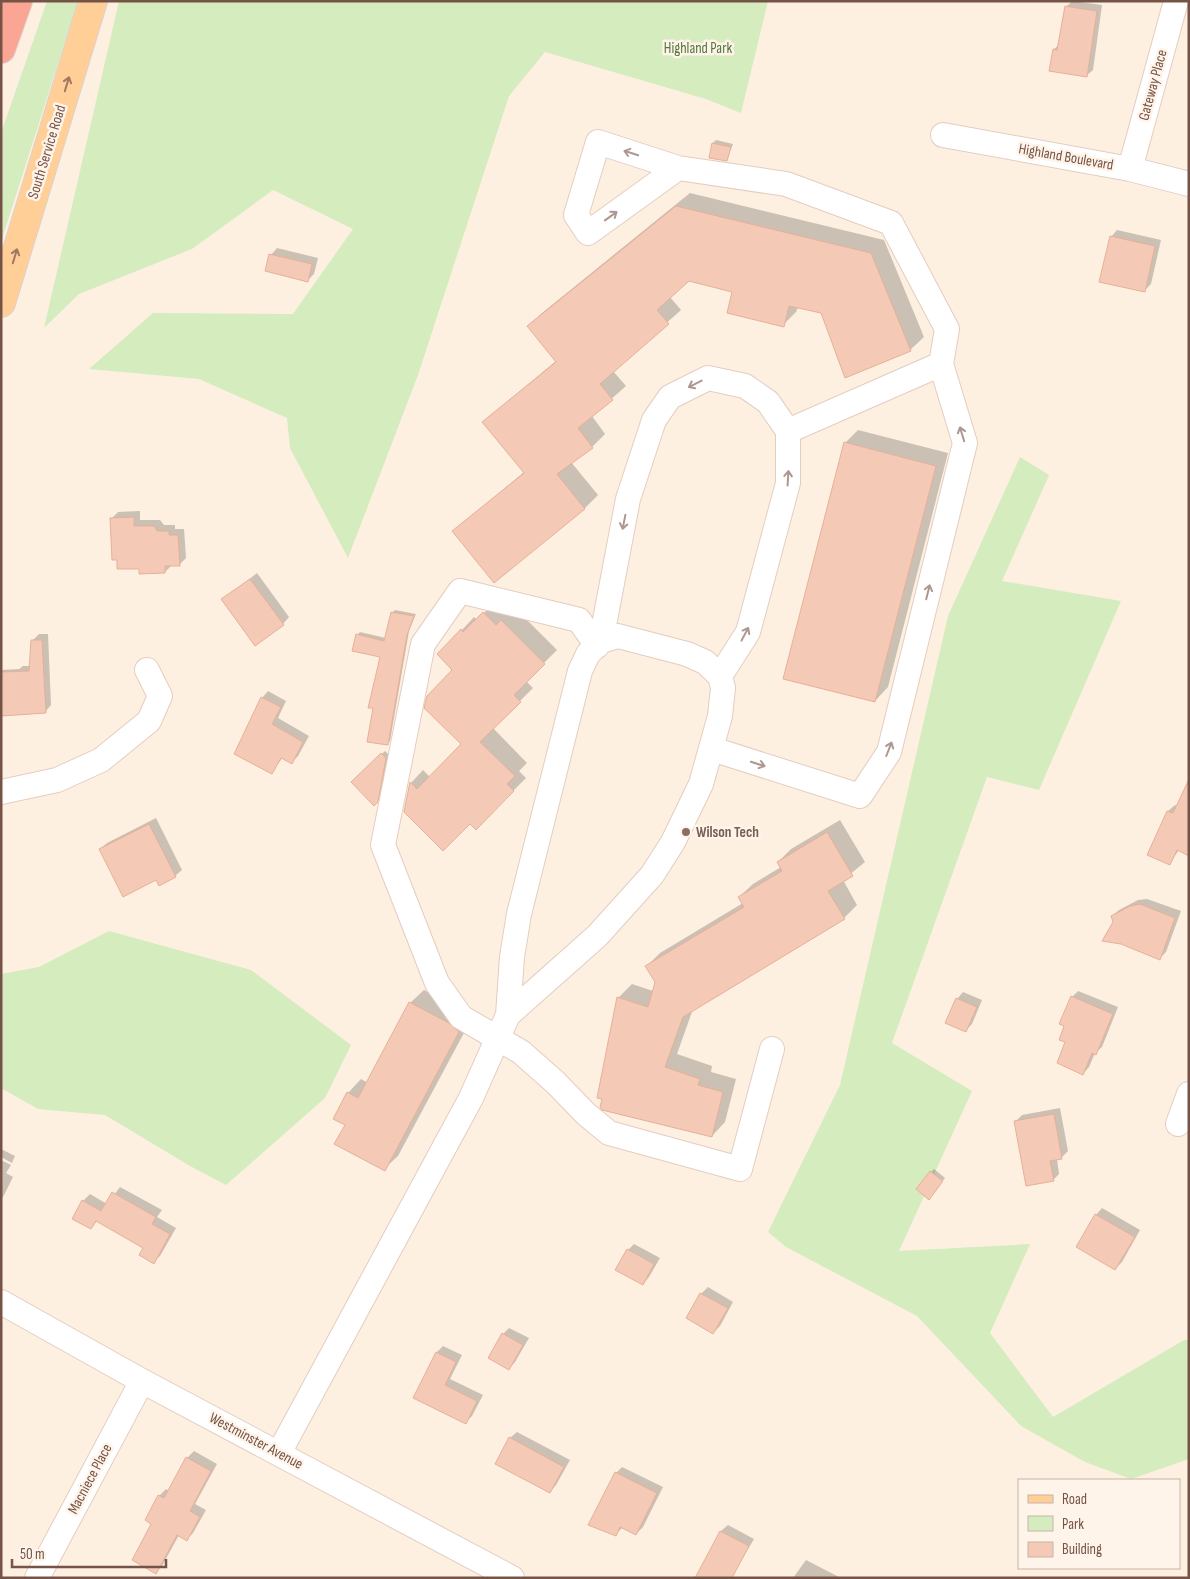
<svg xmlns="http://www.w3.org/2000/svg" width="1190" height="1579" viewBox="0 0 1190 1579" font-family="'Sofia Sans Condensed',sans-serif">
<rect width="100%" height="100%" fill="#fdf0e1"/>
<!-- green -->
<path fill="#d5ecbf" d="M 47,1 L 78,1 L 1,242 L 1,133 Z
M 119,1 L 768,1 L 741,113 L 706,99 L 545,52 L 509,96 L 418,375 L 348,558 L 290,448 L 287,418 L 199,379 L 89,369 L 153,313 L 293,314 L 353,229 L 273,190 L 192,249 L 79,294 L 44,328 Z
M 1020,457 L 1049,475 L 1002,581 L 1121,601 L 1039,790 L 987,777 L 892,1043 L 972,1091 L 899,1251 L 1030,1244 L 990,1333 L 1053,1417 L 1184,1340 L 1189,1340 L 1189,1459 L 1131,1479 L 1085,1462 L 1021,1426 L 917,1316 L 786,1247 L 768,1232 L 840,1085 L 948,616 Z
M 109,931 L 251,970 L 351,1045 L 325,1098 L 226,1185 L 190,1166 L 105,1115 L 38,1109 L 1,1088 L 1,974 L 39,967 Z"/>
<!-- shadow -->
<path fill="#0003" d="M 1072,1 L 1102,5 L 1093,70 L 1086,76 L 1054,49 L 1060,44 L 1067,6 Z
M 716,140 L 733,144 L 727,160 L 710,157 L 713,143 Z
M 690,193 L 884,240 L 924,337 L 910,350 L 821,312 L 798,307 L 796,312 L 783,325 L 733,291 L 689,280 L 670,297 L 681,310 L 613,371 L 626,386 L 592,416 L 605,434 L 592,447 L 571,462 L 598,495 L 584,509 L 454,531 L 524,472 L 483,422 L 556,361 L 528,326 L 542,313 Z
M 1117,230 L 1161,240 L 1151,284 L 1144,291 L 1111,237 Z
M 277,248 L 318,258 L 314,274 L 308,280 L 271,255 Z
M 858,430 L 948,453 L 888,687 L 875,701 L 845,443 Z
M 140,511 L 140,520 L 160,520 L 164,525 L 175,525 L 175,529 L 184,529 L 186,558 L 179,565 L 171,566 L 165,572 L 140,568 L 112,518 L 118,512 Z
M 257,573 L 289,617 L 283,624 L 223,600 Z
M 497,600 L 515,608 L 557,650 L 526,681 L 533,688 L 493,728 L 527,763 L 519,771 L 526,778 L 476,828 L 470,822 L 405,812 L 411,783 L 423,770 L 430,777 L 463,744 L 454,670 L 462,630 L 474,617 L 477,620 Z
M 395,610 L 416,614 L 409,631 L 390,741 L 387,744 L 382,656 L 357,635 L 360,632 L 386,638 L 392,613 Z
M 39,634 L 48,634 L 51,705 L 45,712 L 1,716 L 1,670 L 19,669 L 23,666 L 31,666 L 33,640 Z
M 268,691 L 286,701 L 278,718 L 309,736 L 298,756 L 292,762 L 283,757 L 272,772 L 262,698 Z
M 385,751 L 389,755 L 380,798 L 374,804 L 352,782 Z
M 1175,805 L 1177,806 L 1179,850 L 1169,864 L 1168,811 Z
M 156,818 L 182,870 L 175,876 L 157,878 L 100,849 L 107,843 Z
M 840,820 L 865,862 L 843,880 L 857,905 L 844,918 L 693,1009 L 677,1054 L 712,1066 L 711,1072 L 736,1079 L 725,1122 L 712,1136 L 601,1107 L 618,998 L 632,984 L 653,991 L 656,982 L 647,966 L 660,953 L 743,903 L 739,897 L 753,884 L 781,867 L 778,862 L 791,849 Z
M 1147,899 L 1181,911 L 1166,952 L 1160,958 L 1115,922 L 1112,916 L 1119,910 L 1138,900 Z
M 424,990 L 462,1010 L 472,1018 L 398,1156 L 384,1169 L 348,1093 L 361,1079 L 368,1083 L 410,1003 Z
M 1078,991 L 1118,1007 L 1102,1047 L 1095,1053 L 1089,1067 L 1083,1074 L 1067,1041 L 1066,1025 L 1072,997 Z
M 963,992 L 982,1000 L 972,1024 L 965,1031 L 957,999 Z
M 1060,1108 L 1068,1151 L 1061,1158 L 1057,1159 L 1059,1174 L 1053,1180 L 1015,1122 L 1022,1115 Z
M 1,1149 L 15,1156 L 12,1163 L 1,1157 Z
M 1,1160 L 11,1165 L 6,1173 L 13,1177 L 1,1201 Z
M 934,1169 L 945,1178 L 931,1195 L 931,1172 Z
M 120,1187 L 162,1210 L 157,1217 L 176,1228 L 160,1256 L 153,1262 L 145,1247 L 98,1220 L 91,1228 L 83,1201 L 90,1194 L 107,1204 Z
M 1102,1208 L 1140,1230 L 1122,1262 L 1115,1269 L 1096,1215 Z
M 634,1244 L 660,1258 L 649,1277 L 643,1284 L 628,1250 Z
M 708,1287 L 733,1302 L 720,1326 L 713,1333 L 701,1294 Z
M 509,1328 L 529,1338 L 515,1362 L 509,1369 L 503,1334 Z
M 443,1346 L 462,1355 L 450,1379 L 483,1395 L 472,1416 L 466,1422 L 415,1397 L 437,1352 Z
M 517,1432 L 570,1460 L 556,1485 L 550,1492 L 510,1438 Z
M 194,1451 L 217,1464 L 195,1504 L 206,1510 L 193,1533 L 187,1539 L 179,1535 L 162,1566 L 156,1572 L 153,1524 L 159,1496 L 166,1489 L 169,1491 L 187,1458 Z
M 622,1467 L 663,1487 L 643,1527 L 636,1534 L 623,1527 L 615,1535 L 616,1473 Z
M 728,1525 L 754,1539 L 731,1578 L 697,1578 L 721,1531 Z
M 806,1560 L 841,1578 L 793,1578 Z"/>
<!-- building -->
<path fill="#f4cab7" stroke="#e8af97" d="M 1065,6 L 1097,11 L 1087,77 L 1049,71 L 1053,49 L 1057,50 Z
M 712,143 L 731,147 L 727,161 L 709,158 Z
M 676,206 L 871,253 L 911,351 L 845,378 L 821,313 L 789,306 L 784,327 L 727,313 L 732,292 L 689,281 L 657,310 L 669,324 L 600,384 L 613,400 L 578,428 L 593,448 L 557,474 L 585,509 L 494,583 L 452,531 L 524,473 L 482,422 L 556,362 L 527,326 Z
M 1110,236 L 1155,246 L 1145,292 L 1099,282 Z
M 269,254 L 312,264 L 308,282 L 265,271 Z
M 844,442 L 936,466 L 875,702 L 783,679 Z
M 134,517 L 134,526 L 154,526 L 157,531 L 169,531 L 169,535 L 178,535 L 180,566 L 165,566 L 165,573 L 139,574 L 139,569 L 117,569 L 117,560 L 112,560 L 110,518 Z
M 250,579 L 284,625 L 255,646 L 221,599 Z
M 391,612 L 414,616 L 407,635 L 388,745 L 367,742 L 373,708 L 368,708 L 380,657 L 352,651 L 356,634 L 384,641 Z
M 483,612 L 496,625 L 501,620 L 545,664 L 514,695 L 521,702 L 480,742 L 515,776 L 507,784 L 514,791 L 476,830 L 470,824 L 443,851 L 404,812 L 410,782 L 417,789 L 461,744 L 424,708 L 427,696 L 452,670 L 437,654 L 461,629 L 463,632 Z
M 31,640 L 42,640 L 46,713 L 1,716 L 1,672 L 29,671 Z
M 261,697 L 281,707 L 272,724 L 303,742 L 292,764 L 281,758 L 272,774 L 234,754 Z
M 381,753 L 386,758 L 378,802 L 374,806 L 351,782 Z
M 1189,779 L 1189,856 L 1177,850 L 1170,865 L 1147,855 L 1167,811 L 1173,813 Z
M 149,824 L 176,877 L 159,886 L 156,880 L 123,897 L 99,849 Z
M 827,832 L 853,876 L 828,891 L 845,919 L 683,1017 L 665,1067 L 700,1079 L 698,1085 L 723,1092 L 712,1137 L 602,1110 L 600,1107 L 602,1099 L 597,1098 L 617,997 L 648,1007 L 655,982 L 645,966 L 744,907 L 738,897 L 782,871 L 777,862 Z
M 1140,904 L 1175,918 L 1160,960 L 1121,944 L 1102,941 L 1113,922 L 1111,916 L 1130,906 Z
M 1071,996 L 1113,1014 L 1096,1055 L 1092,1053 L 1083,1075 L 1057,1063 L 1065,1042 L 1059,1040 L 1064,1026 L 1059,1024 Z
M 956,998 L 977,1007 L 966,1032 L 945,1023 Z
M 409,1002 L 449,1023 L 459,1032 L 385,1171 L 334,1144 L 345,1125 L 333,1119 L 347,1092 L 358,1098 Z
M 1054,1114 L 1062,1159 L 1050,1161 L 1054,1181 L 1026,1186 L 1014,1121 Z
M 930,1171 L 943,1181 L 929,1200 L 916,1189 Z
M 112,1192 L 156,1217 L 152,1224 L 170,1234 L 154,1264 L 139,1255 L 143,1248 L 96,1221 L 91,1229 L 72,1219 L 82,1200 L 101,1211 Z
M 1095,1214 L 1135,1237 L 1115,1270 L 1076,1247 Z
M 627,1249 L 654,1264 L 643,1285 L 615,1270 Z
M 700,1293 L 728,1308 L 713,1334 L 686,1318 Z
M 502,1333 L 523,1345 L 509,1370 L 488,1358 Z
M 436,1352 L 456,1362 L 445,1385 L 477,1401 L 466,1424 L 413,1398 Z
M 509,1437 L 564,1467 L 550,1493 L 495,1464 Z
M 186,1457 L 211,1471 L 190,1511 L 200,1517 L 187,1541 L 177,1535 L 156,1574 L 132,1560 L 151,1524 L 145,1520 L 158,1495 L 164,1498 Z
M 615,1472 L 657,1493 L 636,1535 L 620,1527 L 616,1536 L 588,1525 Z
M 720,1531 L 749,1546 L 732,1578 L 695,1578 Z"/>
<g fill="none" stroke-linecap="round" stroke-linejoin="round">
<!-- minor casing -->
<g stroke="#e4cdc0" stroke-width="26">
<path id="minor" d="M 943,135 L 1130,169 L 1189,184
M 678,168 L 588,233 L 576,215 L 598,142 L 678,168 L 786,184 L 891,223 L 947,329 L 941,364 L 788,431
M 1130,169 L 1176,1
M 601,641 L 628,499 L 654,420 L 670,397 L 708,378 L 745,386 L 768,402 L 788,431 L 788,483 L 748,632 L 720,676
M 597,646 L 579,620 L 460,591 L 423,644 L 383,845 L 437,983 L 461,1017 L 521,1052 L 556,1083 L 586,1114 L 609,1133 L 740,1169 L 772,1049
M 712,749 L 860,796 L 889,752 L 965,443 L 941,364
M 1,792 L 57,780 L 101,760 L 149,721 L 160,696 L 147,670
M 1178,1124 L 1189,1094
M 1,1302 L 142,1381 L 512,1578
M 279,1453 L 471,1098 L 508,1015 L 597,936 L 652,875 L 673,842 L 701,784 L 720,716 L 723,688 L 720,676 L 705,662 L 687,654 L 618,636 L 601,641 L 588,654 L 580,671 L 519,914 L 512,957 L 508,1015
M 37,1578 L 142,1381"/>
</g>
<!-- major casing -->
<g stroke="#dbd2cf" stroke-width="30">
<path id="major" d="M 1,303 L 93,1"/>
</g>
<!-- highway casing -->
<g stroke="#dbd2cf" stroke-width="30">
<path id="highway" d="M 1,49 L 18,1"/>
</g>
<!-- minor -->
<use href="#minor" stroke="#fff" stroke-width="24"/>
<!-- major -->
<use href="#major" stroke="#ffcf97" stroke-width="28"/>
<!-- highway -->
<use href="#highway" stroke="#fba694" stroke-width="28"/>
</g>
<!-- one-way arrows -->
<defs><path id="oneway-shaft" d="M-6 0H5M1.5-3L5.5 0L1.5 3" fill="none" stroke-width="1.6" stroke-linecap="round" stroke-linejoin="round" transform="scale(1.25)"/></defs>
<g stroke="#9f785f">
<use href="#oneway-shaft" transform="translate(67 84) rotate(-73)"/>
<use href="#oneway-shaft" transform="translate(15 256) rotate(-73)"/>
</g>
<g stroke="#ad9891">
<use href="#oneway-shaft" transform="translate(631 153) rotate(-162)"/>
<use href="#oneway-shaft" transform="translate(611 216) rotate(-36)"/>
<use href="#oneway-shaft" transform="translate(695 384) rotate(153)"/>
<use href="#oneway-shaft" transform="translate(962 434) rotate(-107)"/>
<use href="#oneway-shaft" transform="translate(788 478) rotate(-87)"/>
<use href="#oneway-shaft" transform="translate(624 522) rotate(101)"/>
<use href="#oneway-shaft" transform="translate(928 592) rotate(-76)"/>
<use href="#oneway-shaft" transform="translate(745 634) rotate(-62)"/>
<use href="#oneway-shaft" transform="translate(889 749) rotate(-69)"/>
<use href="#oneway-shaft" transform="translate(758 764) rotate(18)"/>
</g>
<!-- markers -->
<circle fill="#8d6e63" stroke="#fff4e9" stroke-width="2" cx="686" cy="832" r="5"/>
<g text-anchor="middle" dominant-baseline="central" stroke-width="5" stroke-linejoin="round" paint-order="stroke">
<!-- park labels -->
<g font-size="15" fill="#52773c" stroke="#fff4e9">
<text x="698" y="48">Highland Park</text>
</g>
<!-- street labels -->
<g font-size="15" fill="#765347" stroke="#fff4e9">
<text transform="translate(1153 85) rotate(-75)">Gateway Place</text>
<text transform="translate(47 152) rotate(-73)">South Service Road</text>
<text transform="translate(1066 157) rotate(10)">Highland Boulevard</text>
<text transform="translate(256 1441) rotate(28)">Westminster Avenue</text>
<text transform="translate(90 1479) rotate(-62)">Macniece Place</text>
</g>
<!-- education labels -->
<g font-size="15" font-weight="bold" fill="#785e54" stroke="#fff4e9" text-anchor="start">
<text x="696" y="832">Wilson Tech</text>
</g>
</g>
<!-- border -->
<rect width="1190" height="1579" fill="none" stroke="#765347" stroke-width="5"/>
<!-- legend -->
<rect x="1018" y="1479" width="162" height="90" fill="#fff4e9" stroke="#c8b4a8"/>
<rect x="1028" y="1495" width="25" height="8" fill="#ffcf97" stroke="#c8b4a8"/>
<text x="1062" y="1504" font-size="15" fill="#765347">Road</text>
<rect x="1028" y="1516" width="25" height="15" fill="#d5ecbf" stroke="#c8b4a8"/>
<text x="1062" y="1529" font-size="15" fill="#765347">Park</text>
<rect x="1028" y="1542" width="25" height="15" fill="#f4cab7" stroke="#c8b4a8"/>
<text x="1062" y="1554" font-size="15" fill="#765347">Building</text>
<!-- scale -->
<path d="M12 1559v8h154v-8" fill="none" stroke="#765347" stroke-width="2.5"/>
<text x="20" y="1559" font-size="15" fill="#765347" stroke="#fff4e9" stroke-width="4" paint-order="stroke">50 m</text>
</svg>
